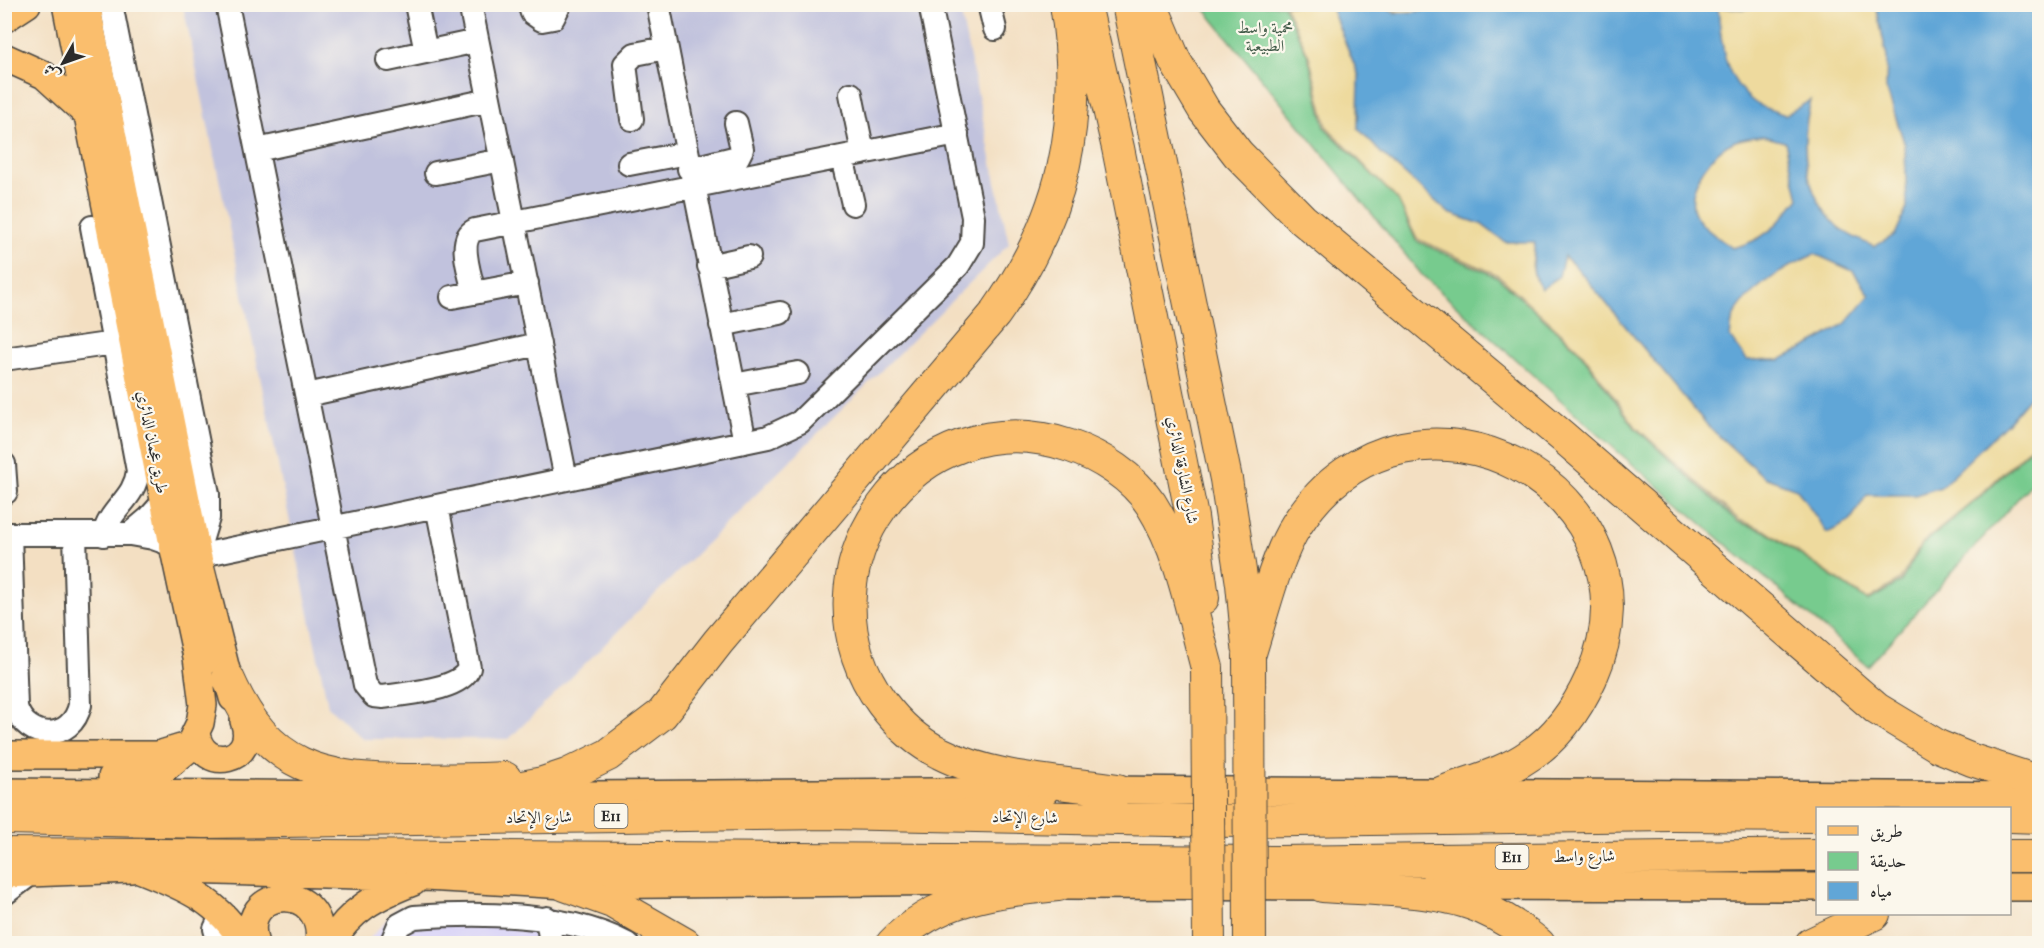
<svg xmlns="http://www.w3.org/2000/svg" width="2044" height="948" viewBox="0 0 2044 948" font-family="'IM FELL French Canon',Amiri,serif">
<rect width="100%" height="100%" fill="#fbf7ec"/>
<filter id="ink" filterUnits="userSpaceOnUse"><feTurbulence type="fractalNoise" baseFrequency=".0167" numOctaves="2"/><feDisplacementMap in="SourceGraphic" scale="12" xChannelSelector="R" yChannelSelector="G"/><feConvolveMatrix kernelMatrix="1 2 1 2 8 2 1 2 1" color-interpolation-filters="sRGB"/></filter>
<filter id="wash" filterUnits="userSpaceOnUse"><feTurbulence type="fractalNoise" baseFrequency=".008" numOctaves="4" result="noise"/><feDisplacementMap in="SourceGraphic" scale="24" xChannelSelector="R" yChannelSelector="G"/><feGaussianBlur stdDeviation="1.35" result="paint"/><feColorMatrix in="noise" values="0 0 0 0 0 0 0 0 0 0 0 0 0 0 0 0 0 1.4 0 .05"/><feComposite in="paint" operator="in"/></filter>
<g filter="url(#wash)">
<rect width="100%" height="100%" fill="#f3dfc2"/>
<!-- built -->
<path fill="#dbd6f7" d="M 398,907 L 549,909 L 634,944 L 365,944 Z"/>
<!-- industrial -->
<path fill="#c1c2dd" d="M 183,5 L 959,5 L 1009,244 L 509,739 L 362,739 L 328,706 Z"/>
<!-- green -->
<path fill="#77cb8e" stroke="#517b5c" stroke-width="1.5" d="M 1201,5 L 1283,5 L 1308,56 L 1325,128 L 1398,200 L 1416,241 L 1497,277 L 1579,351 L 1635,428 L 1738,522 L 1765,531 L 1868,601 L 1901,582 L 1922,545 L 1978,499 L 2039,440 L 2039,475 L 1868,666 L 1616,450 L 1422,275 Z"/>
<!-- sand -->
<path fill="#eeda9e" stroke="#8c8264" stroke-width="1.5" d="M 1759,4 L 1876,5 L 1887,57 L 1886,88 L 1905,145 L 1907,208 L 1895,235 L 1874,247 C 1863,241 1846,235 1837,227 C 1803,193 1800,144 1811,101 L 1785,116 C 1776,112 1763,109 1755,103 C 1723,81 1721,42 1718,7 L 1745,9 Z
M 1285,5 L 1330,5 L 1359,76 L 1358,128 L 1381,153 L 1449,213 L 1481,224 L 1505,242 L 1535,241 L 1532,265 L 1535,280 L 1559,276 L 1563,256 L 1578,269 L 1708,426 L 1764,477 L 1797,489 L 1827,533 L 1849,522 L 1867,495 L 1915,495 L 1941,487 L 2008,421 L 2039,385 L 2039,438 L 1977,498 L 1921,544 L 1900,580 L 1868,600 L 1765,530 L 1739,520 L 1636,427 L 1580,350 L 1498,275 L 1417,239 L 1398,200 L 1327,127 L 1309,56 Z
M 1380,5 L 1431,5 C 1416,17 1396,14 1380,5 Z
M 1763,136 L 1785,142 L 1799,198 C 1777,225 1766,240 1732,248 C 1719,238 1697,226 1693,208 C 1689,182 1712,151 1735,141 C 1743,138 1754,137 1763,136 Z
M 1815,254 L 1853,271 L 1870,295 L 1845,324 L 1810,345 L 1780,360 L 1747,360 L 1730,337 C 1731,331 1731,323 1733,318 C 1745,289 1788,266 1815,254 Z"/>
<!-- water -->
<path fill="#61a6d7" stroke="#466881" stroke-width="1.5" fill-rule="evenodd" d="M 1431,4 L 1759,5 L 1745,9 L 1718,7 C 1721,44 1723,78 1754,102 C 1762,108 1775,111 1785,115 L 1811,100 C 1799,144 1803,192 1837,226 C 1846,235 1863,241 1874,247 L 1895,235 L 1907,208 L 1905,145 L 1886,88 L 1887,57 L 1876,5 L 2039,5 L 2039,385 L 2009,421 L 1941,487 L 1915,495 L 1867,495 L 1849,522 L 1827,533 L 1797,489 L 1764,477 L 1708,426 L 1578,269 L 1564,256 L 1559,276 L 1542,289 C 1529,274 1534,260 1535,242 L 1505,242 L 1481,224 L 1449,213 L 1381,153 L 1358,128 L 1359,76 L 1330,5 L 1380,5 L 1395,13 L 1423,11 ZM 1763,136 L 1785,142 L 1799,198 C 1778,224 1766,241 1732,248 C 1719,238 1696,225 1693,208 C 1689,182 1712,151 1735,141 C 1743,138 1754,137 1763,136 ZM 1815,254 L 1853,271 L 1870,295 L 1845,324 L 1810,345 L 1780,360 L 1747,360 L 1730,337 C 1731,331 1731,323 1733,318 C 1745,290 1788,266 1815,254 Z"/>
</g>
<g filter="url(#ink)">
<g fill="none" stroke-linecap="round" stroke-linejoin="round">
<!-- minor casing -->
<g stroke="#494642" stroke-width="26">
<path id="minor" d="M 111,4 L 208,494 L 208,518 L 197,554
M 227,4 L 365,685 L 374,696 L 383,697 C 405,693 460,691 469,668 L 437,506
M 416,4 L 426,52
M 470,4 L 566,479
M 529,4 L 532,13 L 542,20 L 553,18 L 560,4
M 658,4 L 745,442
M 989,4 L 995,29
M 388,60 L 477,41
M 851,94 L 863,153
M 632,119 L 625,64 L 635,54 L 666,48
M 257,150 L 489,100
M 842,157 L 853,204
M 629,164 L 687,153
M 689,169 L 738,157 L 742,149 L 736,123
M 436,173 L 502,160
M 92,227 L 138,471 C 135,499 109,509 104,535
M 709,266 L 749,257
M 474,293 C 471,276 456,239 475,230 L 957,134
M 452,297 L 527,283
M 721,325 L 780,313
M 4,359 L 114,343
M 734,385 L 798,373
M 307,395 L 539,344
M 4,464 L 6,492
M 4,534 L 130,534 L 153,538 L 173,545
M 10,534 L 16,707 C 26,741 72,742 80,705 L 75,535
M 130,534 L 149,518 L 165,500
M 197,556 L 768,437 L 800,422 L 958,266 L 972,243 L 973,217 L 930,4
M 4,894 L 32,873
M 547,918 L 551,944
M 219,944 L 215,929 L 222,914
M 391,944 L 399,925 L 414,917 C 481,912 567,912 627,944"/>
</g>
<!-- major casing -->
<g stroke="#494642" stroke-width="30">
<path id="major" d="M 66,4 L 173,545 L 197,657 L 203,705 L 200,723 L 187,750 L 165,768 L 147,776 L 112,777
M 86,4 L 197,554 L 233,698
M 4,19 L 27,4
M 4,57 L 44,75 L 89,116
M 196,733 C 202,775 259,761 244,721
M 4,755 L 158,755 L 181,748
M 1096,790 L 2040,796
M 4,792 L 476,796 L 1045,791
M 137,868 C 180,885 220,900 244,944
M 184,870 L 425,877 L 565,885 L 979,881 L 1058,885 L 1342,886
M 4,874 L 131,869
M 1432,886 L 1818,887
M 2010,887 L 2040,887
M 255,944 C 236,886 327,879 319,944
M 330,944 C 350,909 377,896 413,882"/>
</g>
<!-- highway casing -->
<g stroke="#494642" stroke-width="34">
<path id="highway" d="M 1128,4 L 1226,479 L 1242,584 L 1248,646
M 1151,4 L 1175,61 L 1204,110 L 1238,154 L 1302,219 L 1562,436 L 1877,709 L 1938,746 L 1972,760 L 2040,782
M 1086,9 L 1118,148 L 1192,517 L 1203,598
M 1249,656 C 1262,616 1275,558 1297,524 C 1411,349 1674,491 1591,678 C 1577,709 1559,736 1530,755 C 1505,773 1472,781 1443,792
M 228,678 C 268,769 321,780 413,780 C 444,779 474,780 505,778
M 1118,790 C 1060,782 993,780 940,753 C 917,742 897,723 882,703 C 787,572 916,393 1070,446 C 1100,456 1133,477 1151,504 C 1182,553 1192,613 1207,668
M 476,796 L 543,783 L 567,775 L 608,755 L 662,714 L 718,642 L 995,314 C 1064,217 1085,122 1066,4
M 2010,816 L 2040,817
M 4,818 L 205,822 L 829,813 L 1217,821 L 1673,815 L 1818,816
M 4,854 L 1278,862 L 1818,855
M 2010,856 L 2040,856
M 565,885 L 612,902 L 685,944
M 1323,886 C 1373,890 1439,888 1484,909 C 1505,918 1522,930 1539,944
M 892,944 C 936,897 998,891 1058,885
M 1811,944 L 1874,914"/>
</g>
<!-- minor -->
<use href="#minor" stroke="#fff" stroke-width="22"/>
<!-- major -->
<use href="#major" stroke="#fabe6d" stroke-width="27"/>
<!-- highway -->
<use href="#highway" stroke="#fabe6d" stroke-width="32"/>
<!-- highway-bridge casing -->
<g stroke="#494642" stroke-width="34" stroke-linecap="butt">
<path id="highway-bridge" d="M 1249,656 L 1250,944
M 1207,668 L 1209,944"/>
</g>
<!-- highway-bridge -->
<use href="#highway-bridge" stroke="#fabe6d" stroke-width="32"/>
</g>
</g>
<g text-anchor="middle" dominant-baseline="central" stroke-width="4.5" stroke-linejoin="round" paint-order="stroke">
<!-- shield labels -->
<g fill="#fbf7ec" stroke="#696865" stroke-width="1.5">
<rect x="594.5" y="804" width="33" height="24" rx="4.5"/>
<rect x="1495.5" y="845" width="33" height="24" rx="4.5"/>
</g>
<g font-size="15" font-weight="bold" fill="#2b2b2b">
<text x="611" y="816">E11</text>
<text x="1512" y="857">E11</text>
</g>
<!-- park labels -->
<g font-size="16" fill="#425b49" stroke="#fbf7ec">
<text x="1265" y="27">محمية واسط<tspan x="1265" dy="18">الطبيعية</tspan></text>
</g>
<!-- street labels -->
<g font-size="16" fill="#2b2b2b" stroke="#fbf7ec">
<text transform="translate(153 442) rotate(79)">طريق عجمان الدائري</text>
<text transform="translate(1183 470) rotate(79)">شارع الشارقة الدائري</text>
<text transform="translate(539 817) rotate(-1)">شارع الإتحاد</text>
<text transform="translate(1025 817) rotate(1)">شارع الإتحاد</text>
<text transform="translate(1584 856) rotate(-1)">شارع واسط</text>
</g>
</g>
<!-- margin -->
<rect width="2044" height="948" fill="none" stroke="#fbf7ec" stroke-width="24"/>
<!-- legend -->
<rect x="1816" y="807" width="195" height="108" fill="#fbf7ec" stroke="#a8a59f" stroke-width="1.5"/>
<rect x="1828" y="826" width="30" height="9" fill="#fabe6d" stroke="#a8a59f" stroke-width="1.5"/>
<text x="1870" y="837" font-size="18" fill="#2b2b2b">طريق</text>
<rect x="1828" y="852" width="30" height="18" fill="#77cb8e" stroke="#a8a59f" stroke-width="1.5"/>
<text x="1870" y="867" font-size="18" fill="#2b2b2b">حديقة</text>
<rect x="1828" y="882" width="30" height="18" fill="#61a6d7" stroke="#a8a59f" stroke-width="1.5"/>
<text x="1870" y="897" font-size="18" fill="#2b2b2b">مياه</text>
<!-- north arrow -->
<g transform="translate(63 63) rotate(230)" stroke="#fbf7ec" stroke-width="4.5" paint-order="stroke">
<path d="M0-4.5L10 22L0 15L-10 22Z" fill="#2b2b2b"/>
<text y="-9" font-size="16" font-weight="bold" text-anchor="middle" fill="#2b2b2b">ش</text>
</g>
</svg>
